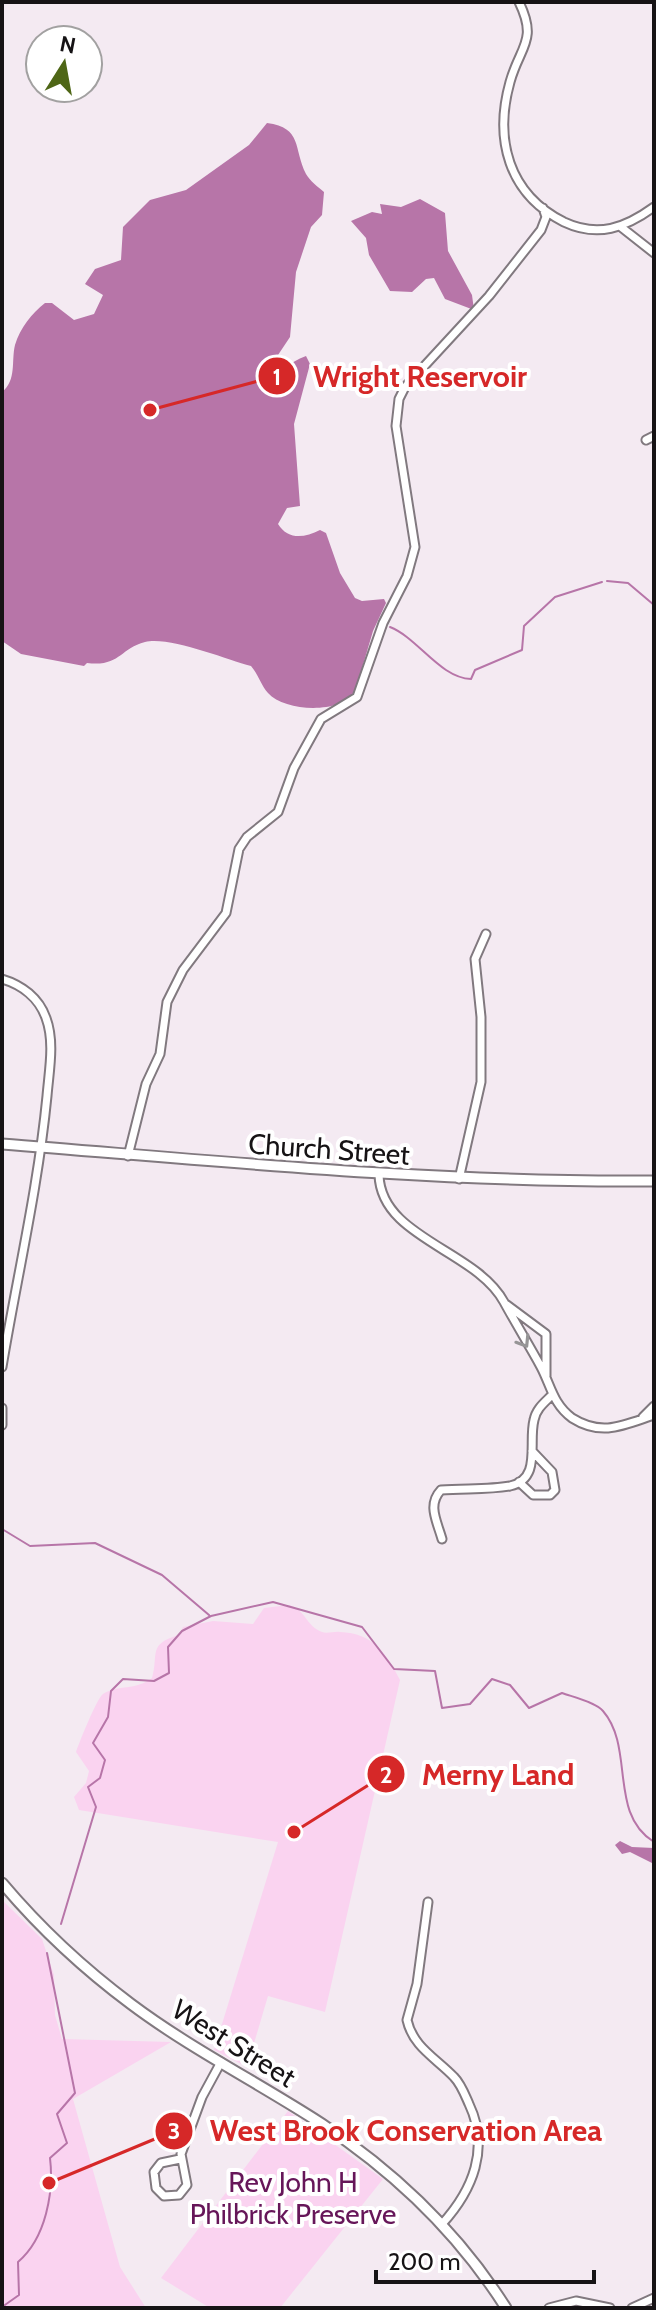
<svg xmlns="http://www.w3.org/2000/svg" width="656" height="2310" viewBox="0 0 656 2310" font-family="Cabin,sans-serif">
<rect width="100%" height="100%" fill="#f4eaf2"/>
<!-- green -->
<path fill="#fad3f0" d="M 289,1605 C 306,1610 306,1626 322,1632 C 327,1634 335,1631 340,1632 C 373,1633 387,1654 400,1680 L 325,2012 L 268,1996 L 247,2067 L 214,2050 L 278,1842 L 79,1810 L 74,1797 L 86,1783 L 89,1771 L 76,1752 C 79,1743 97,1698 103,1694 C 119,1684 135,1691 152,1678 C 159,1654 147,1644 179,1635 L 183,1627 L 213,1621 L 253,1624 L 264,1608 Z
M 2,1900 L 42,1939 L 54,1975 L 55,2015 L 62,2039 L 171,2042 L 73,2099 L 120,2267 L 146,2308 L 2,2308 Z
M 288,2111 L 383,2179 L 280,2308 L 210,2308 L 161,2278 Z"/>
<!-- water -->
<path fill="#b775a8" d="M 267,123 C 303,128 293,148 306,174 C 310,181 318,187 324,192 L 322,215 L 311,227 L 296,272 L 290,337 L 262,379 C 279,375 289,362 306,356 L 310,364 L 294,424 L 300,506 L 287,508 L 278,524 C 288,540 304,538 320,530 L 326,533 L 340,573 L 355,598 L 362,601 L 384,599 L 386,603 L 373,631 L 355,692 C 341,714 285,712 268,693 C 261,685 258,674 251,666 C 225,659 169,636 145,642 C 119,649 120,667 87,663 L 84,666 L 21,654 L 2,641 L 2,392 C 17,380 11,361 15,345 C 20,328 32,313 45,303 L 52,303 L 74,320 L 94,314 L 103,295 L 85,284 L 95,269 L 121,260 L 123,227 L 150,200 L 186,190 L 249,145 Z
M 420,199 L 445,213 L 448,251 L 472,295 L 474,310 L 445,299 L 434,278 L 426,279 L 412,292 L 390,291 L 369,255 L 366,238 L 351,221 L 372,212 L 382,214 L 380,204 L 401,207 Z
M 620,1841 L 632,1847 L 654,1848 L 654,1864 L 630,1852 L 622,1854 L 615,1845 Z"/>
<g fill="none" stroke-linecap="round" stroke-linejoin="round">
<!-- stream -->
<path stroke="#b775a8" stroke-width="2" d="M 607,581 L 628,583 L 654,605
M 390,627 C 418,638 440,678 471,679 L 475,670 L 522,650 L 524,626 L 555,597 L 602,582
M 2,1529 L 30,1546 L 95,1543 L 162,1575 L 209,1615
M 61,1924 L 96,1807 L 88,1787 L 100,1778 L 105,1760 L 93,1743 L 108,1717 L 111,1691 L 123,1679 L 154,1681 L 169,1673 L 168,1647 L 182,1631 L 211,1616 L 273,1602 L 362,1627 L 394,1669 L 435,1671 L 442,1708 L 470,1704 L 492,1679 L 510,1685 L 529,1708 L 562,1693 C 573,1697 595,1702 603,1711 C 635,1748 608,1814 654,1842
M 2,2307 L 19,2295 L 18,2262 C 46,2238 54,2192 50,2158 L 67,2143 L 57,2114 L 75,2093 L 47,1953"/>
<!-- minor casing -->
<g stroke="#81797f" stroke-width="11">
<path id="minor" d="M 519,2 C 538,41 520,46 510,82 C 494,139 508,194 564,222 C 598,238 625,228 654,207
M 621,227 L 654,253
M 646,440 L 654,436
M 2,979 C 22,985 39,998 46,1018 C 55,1042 49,1071 47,1096 C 38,1188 17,1277 2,1367
M 128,1156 L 146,1084 L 160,1054 L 167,1002 L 183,970 L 226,913 L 239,849 L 247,837 L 278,812 L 294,768 L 321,719 L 357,697 L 383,623 L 407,576 L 415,547 L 396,426 L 399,399 L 405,387 L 489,296 L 541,230 L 546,217 L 543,208
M 379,1175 C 381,1238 476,1250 504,1302 C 516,1324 529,1345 541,1367 C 551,1386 553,1404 572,1418 C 602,1437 624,1425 654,1415
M 459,1179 L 481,1082 L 481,1017 L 475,959 L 486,934
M 507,1305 L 546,1334 L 546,1376
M 2,1408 L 2,1425
M 643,1417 L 654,1406
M 519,1482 L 533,1495 L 550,1495 L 555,1490 L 552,1472 L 532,1451
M 442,1539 C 437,1521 427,1505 441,1490 C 463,1488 488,1490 510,1486 C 542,1479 528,1443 534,1420 C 536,1409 544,1403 552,1395
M 428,1902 L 417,1984 L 407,2020 C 413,2047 436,2058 454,2077 C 461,2084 465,2095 469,2104 C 490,2148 473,2190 442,2224
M 180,2159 L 161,2163 L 154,2172 L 156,2188 L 164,2196 L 179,2195 L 187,2185 L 181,2154 L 202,2097 L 221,2062
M 549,2308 L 576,2301 L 610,2308
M 632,2308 L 654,2298"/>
</g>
<!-- major casing -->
<g stroke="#81797f" stroke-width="13">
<path id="major" d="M 2,1144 C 220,1161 435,1183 654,1181
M 2,1883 C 40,1928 84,1969 131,2004 C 191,2049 259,2083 322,2124 C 396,2173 459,2234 506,2308"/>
</g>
<!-- minor -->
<use href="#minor" stroke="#fff" stroke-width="7"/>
<!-- major -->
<use href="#major" stroke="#fff" stroke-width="9"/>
</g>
<!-- one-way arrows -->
<defs><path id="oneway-chevron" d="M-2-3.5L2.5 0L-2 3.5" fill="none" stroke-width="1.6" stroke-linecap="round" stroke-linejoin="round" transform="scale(2)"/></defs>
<use stroke="#969596" href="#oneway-chevron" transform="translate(524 1342) rotate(58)"/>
<g text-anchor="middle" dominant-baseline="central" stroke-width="8" stroke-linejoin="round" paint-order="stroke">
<!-- street labels -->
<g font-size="28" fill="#161315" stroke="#fff">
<text transform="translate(329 1149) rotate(4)">Church Street</text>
<text transform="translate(234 2043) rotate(32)">West Street</text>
</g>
<!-- park labels -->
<g font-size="28" fill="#661659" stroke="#fff">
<text x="293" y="2182">Rev John H<tspan x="293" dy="32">Philbrick Preserve</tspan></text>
</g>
</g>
<!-- callouts -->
<path fill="none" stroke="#d62828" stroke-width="3" d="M150 410L277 376M294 1832L386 1774M49 2183L174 2131"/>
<g fill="#d62828" stroke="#fff" stroke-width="3">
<circle cx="150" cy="410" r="8"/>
<circle cx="294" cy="1832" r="8"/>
<circle cx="49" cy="2183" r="8"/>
<circle cx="277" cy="376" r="20"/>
<circle cx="386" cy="1774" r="20"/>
<circle cx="174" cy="2131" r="20"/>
</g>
<g font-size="24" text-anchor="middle" font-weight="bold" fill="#fff">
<text x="277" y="385">1</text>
<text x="386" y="1783">2</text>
<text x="174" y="2139">3</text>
</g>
<g font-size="30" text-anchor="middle" font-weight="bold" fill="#d62828" stroke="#fff" stroke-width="8" stroke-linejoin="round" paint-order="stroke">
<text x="420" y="387">Wright Reservoir</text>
<text x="498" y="1785">Merny Land</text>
<text x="406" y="2141">West Brook Conservation Area</text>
</g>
<!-- border -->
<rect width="656" height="2310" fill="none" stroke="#161315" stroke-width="8"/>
<!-- north arrow -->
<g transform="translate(64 64) rotate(11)"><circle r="38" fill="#ffffff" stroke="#a2a1a1" stroke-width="2"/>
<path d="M0-6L14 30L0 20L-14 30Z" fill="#4e6616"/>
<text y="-12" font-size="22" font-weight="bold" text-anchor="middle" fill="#161315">N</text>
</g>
<!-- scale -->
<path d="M376 2270v12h218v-12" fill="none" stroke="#161315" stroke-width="4"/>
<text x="388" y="2270" font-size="24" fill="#161315" stroke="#ffffff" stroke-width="6" paint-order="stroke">200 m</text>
</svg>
